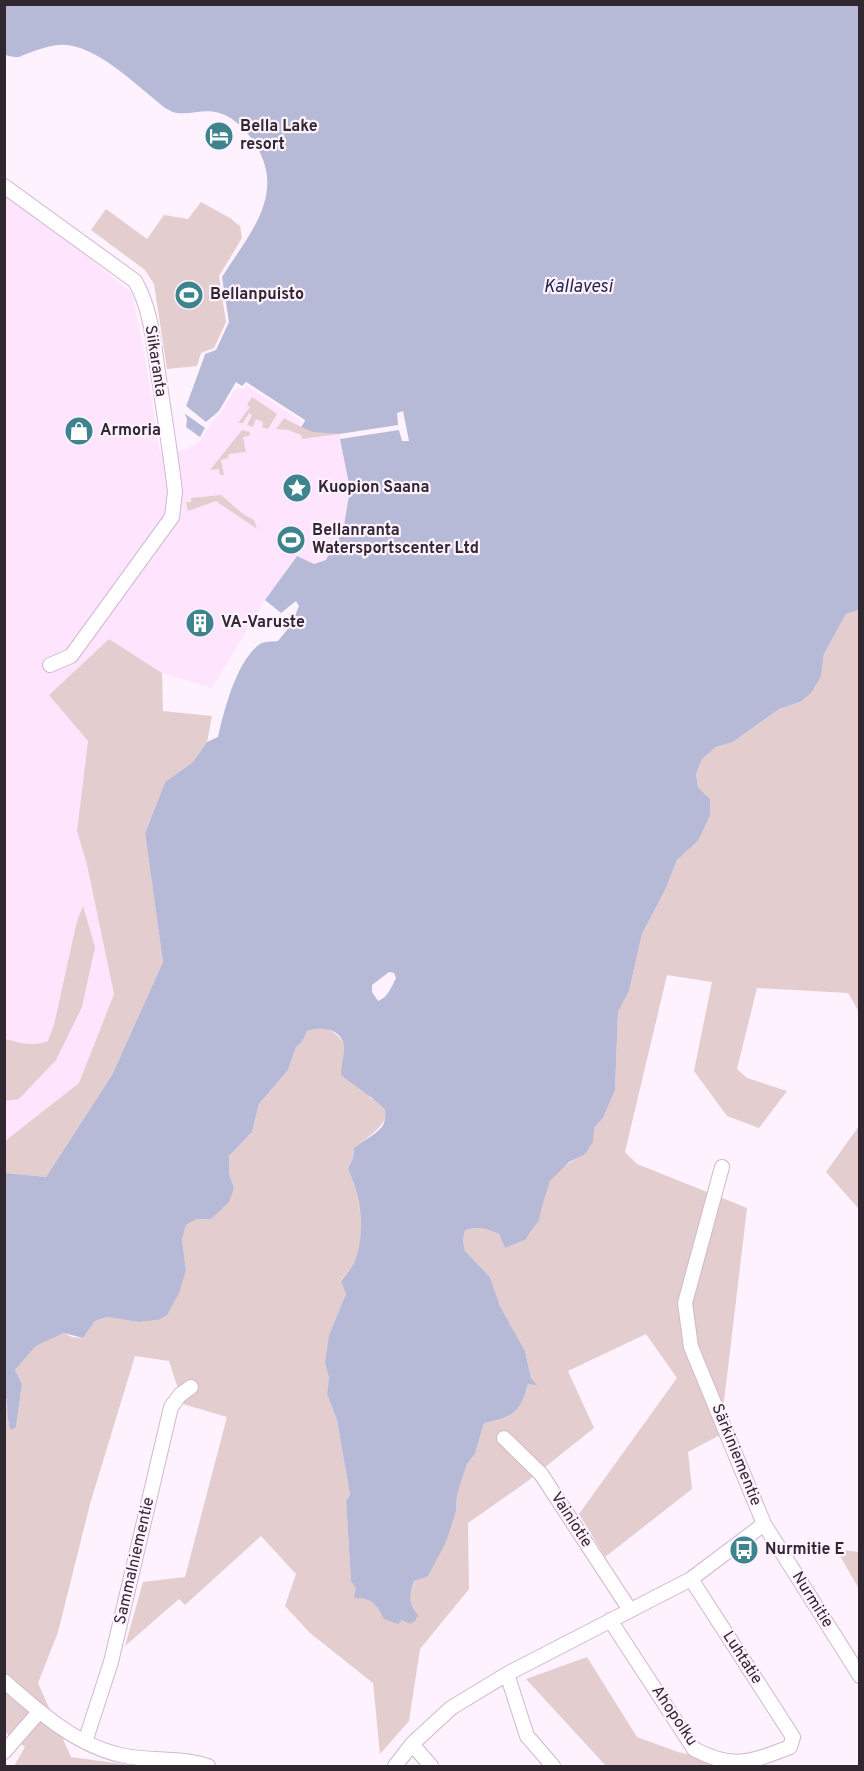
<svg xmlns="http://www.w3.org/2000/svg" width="864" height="1771" viewBox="0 0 864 1771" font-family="Overpass,sans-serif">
<rect width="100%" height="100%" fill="#fdf2fd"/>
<!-- built -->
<path fill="#ffe4fe" d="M 5,194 L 64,238 L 132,293 L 145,357 L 160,454 L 188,449 L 199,442 L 237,383 L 246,382 L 339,434 L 350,489 L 343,532 L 334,544 L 326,560 L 314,564 L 296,556 L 265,600 L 212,688 L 162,673 L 109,639 L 88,741 L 77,831 L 87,865 L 114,994 L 79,1083 L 5,1141 Z"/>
<!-- green -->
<path fill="#e4cdce" d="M 201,202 L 230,218 L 240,226 L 242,238 L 219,276 L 226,322 L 214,348 L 201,353 L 197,366 L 167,369 L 154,284 L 145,270 L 91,230 L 106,209 L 147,239 L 164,215 L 188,219 Z
M 252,397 L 277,414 L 268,429 L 262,427 L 263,422 L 256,419 L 253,427 L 247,425 L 252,415 L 249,413 L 243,423 L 238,423 L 250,407 L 247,405 Z
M 284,418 C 302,429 317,432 339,434 L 302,439 L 301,435 L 288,430 L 276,429 Z
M 242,430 L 250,432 L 249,436 L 243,437 L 246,452 L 229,454 L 228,458 L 221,460 L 224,475 L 220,475 L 219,469 L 210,470 Z
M 221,495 L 243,514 L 254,520 L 257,529 L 216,501 L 188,511 L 186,502 L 191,502 L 191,498 Z
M 859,610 L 859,1012 L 848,993 L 757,988 L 737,1069 L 747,1078 L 787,1091 L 759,1128 L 727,1116 L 694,1071 L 712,982 L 667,975 L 625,1152 L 637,1164 L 747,1208 L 720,1435 L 688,1452 L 692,1489 L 605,1557 L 579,1514 L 677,1378 L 646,1334 L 568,1371 L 594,1428 L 525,1483 L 468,1523 L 469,1589 L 420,1649 L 409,1721 L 380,1754 L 373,1683 L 310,1633 L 285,1606 L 296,1574 L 261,1536 L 185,1605 L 179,1599 L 125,1646 L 143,1582 L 185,1577 L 227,1417 L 183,1404 L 169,1361 L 135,1356 L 90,1504 L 58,1632 L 38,1683 L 71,1757 L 137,1766 L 14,1766 L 25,1747 L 5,1732 L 4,1392 L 9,1409 L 8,1423 L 16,1427 L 22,1384 L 15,1370 L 36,1346 L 64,1333 L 72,1337 L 83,1338 L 95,1321 L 107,1317 L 139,1322 L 158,1320 L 186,1270 L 182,1240 L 186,1225 L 197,1219 L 211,1219 L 234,1188 L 229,1173 L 229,1156 L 252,1132 L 259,1104 L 288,1070 L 296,1047 L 302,1042 L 307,1031 C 323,1024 335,1029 344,1044 L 370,1098 C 407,1114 370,1135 354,1148 L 353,1158 L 348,1169 C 360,1193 368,1241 353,1265 C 350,1271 345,1276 341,1280 L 346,1294 L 325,1363 L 329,1378 L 327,1394 L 337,1420 L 350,1495 L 346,1501 L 351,1581 L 378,1607 L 385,1619 L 412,1607 L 409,1595 L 415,1580 L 428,1575 L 456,1511 L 457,1495 L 467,1464 L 475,1454 L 484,1423 C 512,1420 520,1411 528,1384 L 536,1384 L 531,1378 L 525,1351 L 500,1306 L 490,1277 L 465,1251 L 463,1241 L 465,1230 C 478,1226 486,1228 499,1234 L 505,1248 C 512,1245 521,1243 526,1238 C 543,1220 539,1200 550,1181 C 558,1169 571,1161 584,1155 L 594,1128 L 603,1118 L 615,1090 L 618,1012 L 629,991 L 642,934 L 666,888 L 677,860 L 698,841 L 710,799 L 698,787 L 696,774 L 702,759 L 716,747 L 733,742 L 779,709 L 800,702 L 821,676 L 824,654 L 846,614 Z
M 109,639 L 162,673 L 163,711 L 212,716 L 207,742 L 193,762 L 165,782 L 145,832 L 163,962 L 112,1075 L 46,1177 L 5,1173 L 5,1141 L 79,1083 L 114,994 L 87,865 L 77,831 L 88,741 L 49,695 Z
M 83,906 L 95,947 L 82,1007 L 56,1060 L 19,1099 L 5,1101 L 5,1039 C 20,1043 33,1047 48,1041 L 54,1025 L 77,921 Z
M 859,1126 L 859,1209 L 826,1172 Z
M 836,1549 L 859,1552 L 859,1589 Z
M 587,1657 L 637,1737 L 678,1752 L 746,1766 L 606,1766 L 526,1679 Z"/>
<!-- water -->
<path fill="#b6bad7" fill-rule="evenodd" d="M 4,5 L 859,5 L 859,610 L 846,614 L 824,654 L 821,676 L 811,693 L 800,702 L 779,709 L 733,742 L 716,747 L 702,759 L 696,774 L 698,787 L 710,799 L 710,815 L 698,841 L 677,860 L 666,888 L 642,934 L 629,991 L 618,1012 L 615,1090 L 603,1118 L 594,1128 L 593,1142 L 584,1155 L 569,1162 L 550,1181 L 542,1206 L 539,1220 L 525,1240 L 505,1248 L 499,1234 C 486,1228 478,1226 465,1230 L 463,1241 L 465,1251 L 490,1277 L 500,1306 L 525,1351 L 531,1378 L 537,1385 L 528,1384 C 520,1413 512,1418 484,1423 L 475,1454 L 467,1464 L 457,1495 L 456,1511 L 446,1542 L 428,1576 L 414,1581 C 409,1595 408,1603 418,1615 L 415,1621 L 410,1624 L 402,1620 L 398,1624 L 384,1619 C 376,1603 372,1598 354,1598 L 356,1588 L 351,1581 L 346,1501 L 350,1495 L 337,1420 L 327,1394 L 329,1378 L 325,1363 L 329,1336 L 346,1294 L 341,1281 C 346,1275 352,1268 355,1261 C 366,1232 361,1196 348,1169 L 353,1158 L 354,1148 C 361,1142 376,1134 381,1128 C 385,1124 386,1115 385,1110 C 382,1104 348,1081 341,1075 C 341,1066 345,1053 344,1045 C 340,1027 319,1026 307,1031 L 302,1042 L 296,1047 L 288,1070 L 259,1104 L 252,1132 L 229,1156 L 229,1173 L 234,1188 L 229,1202 L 211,1219 L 197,1219 L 186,1225 L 182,1240 L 186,1270 L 179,1293 L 167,1315 L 158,1320 L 139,1322 L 107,1317 L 95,1321 L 83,1338 L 64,1333 L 36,1346 L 15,1370 L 22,1384 L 16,1427 L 11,1430 C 5,1418 10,1404 4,1392 L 5,1173 L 46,1177 L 112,1075 L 163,962 L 145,833 L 165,782 L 193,762 L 207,742 L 218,737 C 224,710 237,660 260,644 C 264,641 272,642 278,641 L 291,625 L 299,606 L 296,601 L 281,613 L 265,600 L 297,556 L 314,564 L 326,560 L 334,544 L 343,532 L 350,489 L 339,434 L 313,432 L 301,427 L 305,421 L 246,382 L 243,387 L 236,383 L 219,411 L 206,423 L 205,428 L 200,437 L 186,427 L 187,419 L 184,412 L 205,354 L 216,350 L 229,322 L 222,277 C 247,237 285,197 258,149 C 251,136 240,123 227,116 C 207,106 196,115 177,113 C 173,113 168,109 165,108 C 138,87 94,42 59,45 C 46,46 31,52 19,57 C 13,57 10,57 4,54 ZM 389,972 L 394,973 L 396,978 C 391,988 388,997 378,1001 L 372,992 L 372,985 Z"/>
<!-- pier -->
<path fill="#fdf2fd" d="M 202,353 L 205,354 L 186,406 L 206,422 L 219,411 L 236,382 L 242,386 L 246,382 L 305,420 L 301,427 L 299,425 L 301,421 L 247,386 L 241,389 L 237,387 L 221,412 L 209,424 L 208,430 L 181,411 Z
M 403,411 L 409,441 L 402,441 L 399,430 L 340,439 L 339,434 L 398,425 L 397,413 Z"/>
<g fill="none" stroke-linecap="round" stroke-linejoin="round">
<!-- minor casing -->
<g stroke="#d1b7d0" stroke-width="16">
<path id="minor" d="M 4,186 L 135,281 C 153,312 154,351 160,385 C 165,421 171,456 175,492 L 172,517 L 71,656 L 50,665
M 722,1167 L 685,1303 L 691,1347 L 764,1524 L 860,1676
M 504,1438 L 541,1474 L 630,1610
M 610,1620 L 694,1749 C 733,1770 751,1762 790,1747 L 793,1737 L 691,1579
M 507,1674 L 527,1736 L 553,1766
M 4,1681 C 39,1712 78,1747 125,1756 C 153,1761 182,1757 208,1766
M 85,1742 L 111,1662 L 171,1407 L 180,1395 L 191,1387
M 412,1744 L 431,1766
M 4,1752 L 39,1712
M 395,1766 L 412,1744 L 451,1708 L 507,1674 L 691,1579 L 764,1524"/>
</g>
<!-- minor -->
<use href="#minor" stroke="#fff" stroke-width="14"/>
</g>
<!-- icons -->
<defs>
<g id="hotel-disc" transform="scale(1.5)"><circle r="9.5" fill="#3e848f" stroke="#fdf2fd"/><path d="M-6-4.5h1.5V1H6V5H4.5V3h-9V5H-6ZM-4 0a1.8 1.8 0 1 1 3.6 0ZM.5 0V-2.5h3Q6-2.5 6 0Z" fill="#fff"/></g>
<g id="stadium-disc" transform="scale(1.5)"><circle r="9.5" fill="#3e848f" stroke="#fdf2fd"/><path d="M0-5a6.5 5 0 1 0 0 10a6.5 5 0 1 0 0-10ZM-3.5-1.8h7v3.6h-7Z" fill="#fff"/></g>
<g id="shop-disc" transform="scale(1.5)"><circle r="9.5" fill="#3e848f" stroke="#fdf2fd"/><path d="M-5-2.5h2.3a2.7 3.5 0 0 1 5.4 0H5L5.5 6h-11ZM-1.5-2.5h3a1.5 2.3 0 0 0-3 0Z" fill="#fff"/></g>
<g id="sight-disc" transform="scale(1.5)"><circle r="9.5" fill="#3e848f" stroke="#fdf2fd"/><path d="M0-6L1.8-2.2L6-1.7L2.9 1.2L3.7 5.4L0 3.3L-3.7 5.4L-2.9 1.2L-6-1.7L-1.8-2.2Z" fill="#fff"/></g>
<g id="building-disc" transform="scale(1.5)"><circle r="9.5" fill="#3e848f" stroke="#fdf2fd"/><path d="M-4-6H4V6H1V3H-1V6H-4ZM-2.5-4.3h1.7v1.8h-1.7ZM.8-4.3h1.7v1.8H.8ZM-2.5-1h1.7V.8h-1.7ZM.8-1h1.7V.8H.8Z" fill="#fff"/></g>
<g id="bus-disc" transform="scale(1.5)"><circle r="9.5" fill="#3e848f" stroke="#fdf2fd"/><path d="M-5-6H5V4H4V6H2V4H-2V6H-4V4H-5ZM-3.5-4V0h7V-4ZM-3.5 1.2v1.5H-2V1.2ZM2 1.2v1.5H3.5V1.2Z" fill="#fff"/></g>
</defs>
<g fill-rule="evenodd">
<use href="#hotel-disc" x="219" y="136"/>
<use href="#stadium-disc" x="189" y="295"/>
<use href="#shop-disc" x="79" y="431"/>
<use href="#sight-disc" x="297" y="488"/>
<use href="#stadium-disc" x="291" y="540"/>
<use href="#building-disc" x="200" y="623"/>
<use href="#bus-disc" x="744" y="1550"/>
</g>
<g text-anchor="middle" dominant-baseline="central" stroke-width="4.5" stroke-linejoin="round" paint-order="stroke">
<!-- poi labels -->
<g font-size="16" font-weight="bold" fill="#312730" stroke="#fdf2fd" text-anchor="start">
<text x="240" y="127">Bella Lake<tspan x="240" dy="18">resort</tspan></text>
<text x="210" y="295">Bellanpuisto</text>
<text x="100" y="431">Armoria</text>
<text x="318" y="488">Kuopion Saana</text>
<text x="312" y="531">Bellanranta<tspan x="312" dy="18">Watersportscenter Ltd</tspan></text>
<text x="221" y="623">VA-Varuste</text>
<text x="765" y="1550">Nurmitie E</text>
</g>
<!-- street labels -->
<g font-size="16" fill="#312730" stroke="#fdf2fd">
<text transform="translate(155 361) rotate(81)">Siikaranta</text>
<text transform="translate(736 1455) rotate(68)">Särkiniementie</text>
<text transform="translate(571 1520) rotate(57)">Vainiotie</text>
<text transform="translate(135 1561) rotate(-77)">Sammalniementie</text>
<text transform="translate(812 1600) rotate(58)">Nurmitie</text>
<text transform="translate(742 1658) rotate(57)">Luhtatie</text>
<text transform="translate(674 1716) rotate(56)">Ahopolku</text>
</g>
<!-- water labels -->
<g font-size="18" font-style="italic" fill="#24264d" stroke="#fdf2fd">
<text x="578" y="287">Kallavesi</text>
</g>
</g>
<!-- border -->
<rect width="864" height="1771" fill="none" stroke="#312730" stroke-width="12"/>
</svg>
